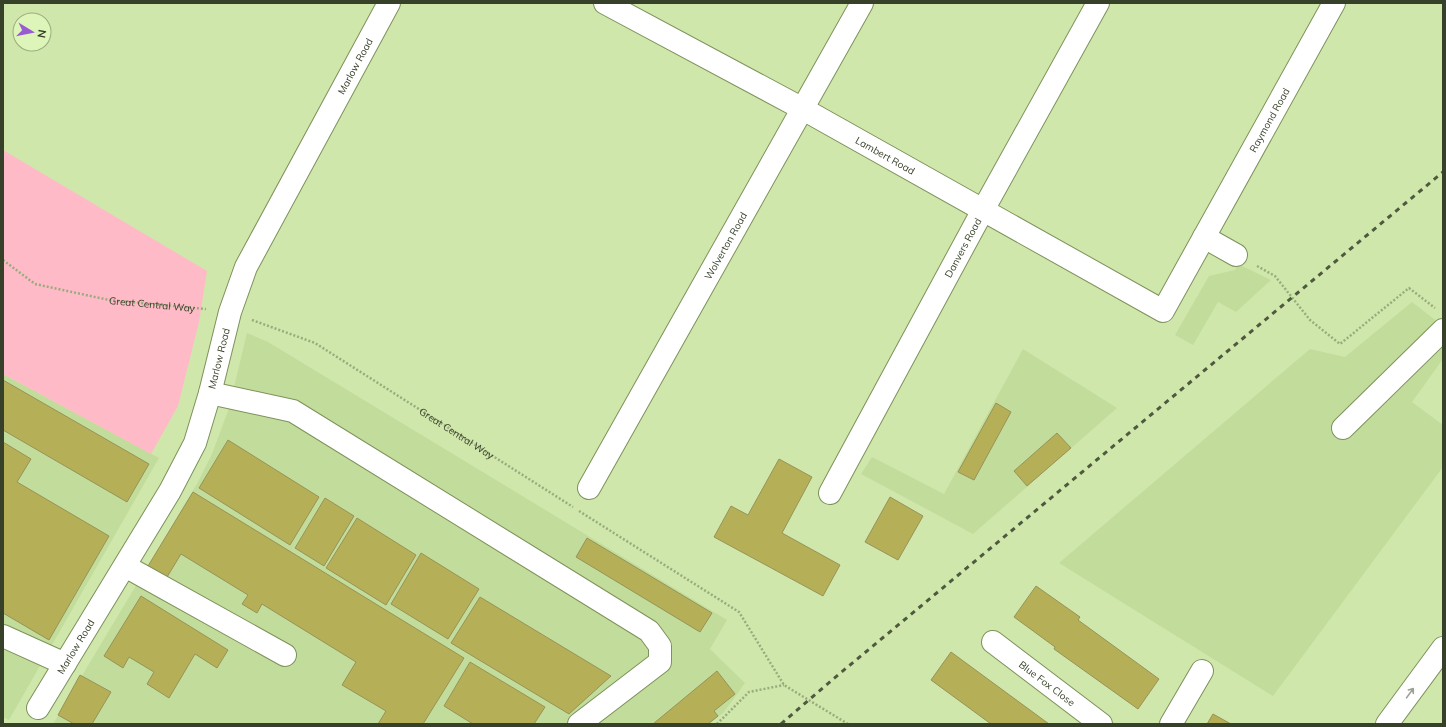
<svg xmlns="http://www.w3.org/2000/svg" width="1446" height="727" viewBox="0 0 1446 727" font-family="Mulish,sans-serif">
<rect width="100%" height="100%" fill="#d0e7ac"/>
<!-- built -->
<path fill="#c2dc9b" d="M 1238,264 L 1271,280 L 1236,312 L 1218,302 L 1193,345 L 1175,335 L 1209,276 L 1235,270 Z
M 1412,302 L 1443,326 L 1443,359 L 1412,402 L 1443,425 L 1443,467 L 1273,696 L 1059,563 L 1310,349 L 1345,357 Z
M 247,333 L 268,342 L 727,620 L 710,649 L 745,683 L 724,712 L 709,724 L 53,724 L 198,482 L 212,454 L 229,408 Z
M 1023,349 L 1117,408 L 973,534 L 861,474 L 872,457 L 944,494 Z
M 3,374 L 159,458 L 9,720 L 3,717 Z"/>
<!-- green -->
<path fill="#ffbac8" d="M 3,150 L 207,271 L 199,322 L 178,406 L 151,454 L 3,374 Z"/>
<!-- building -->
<path fill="#b5b057" stroke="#979357" d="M 3,380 L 149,464 L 127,502 L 3,430 Z
M 996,403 L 1011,412 L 974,480 L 958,472 Z
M 1057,433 L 1071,448 L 1027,486 L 1014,471 Z
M 228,440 L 319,497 L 290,545 L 199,488 Z
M 3,442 L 31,459 L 17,482 L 109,536 L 49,640 L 3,613 Z
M 779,459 L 812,477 L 782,533 L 840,565 L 823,596 L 714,537 L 731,506 L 748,515 Z
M 193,492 L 464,658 L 423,724 L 378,724 L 386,711 L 342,685 L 356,662 L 262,604 L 257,613 L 242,604 L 248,595 L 181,554 L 164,582 L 145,571 Z
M 890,497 L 923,516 L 898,560 L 865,542 Z
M 325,498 L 354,516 L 324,566 L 295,548 Z
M 357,518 L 416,555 L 386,605 L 326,568 Z
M 587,538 L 712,613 L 700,632 L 576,557 Z
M 421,553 L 479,589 L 448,639 L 391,604 Z
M 1036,586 L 1080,617 L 1078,620 L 1159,679 L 1138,709 L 1054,649 L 1055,647 L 1014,617 Z
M 141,596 L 228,650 L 217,668 L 195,654 L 169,698 L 147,684 L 154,672 L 129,657 L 123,668 L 104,656 Z
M 480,597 L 611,676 L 569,714 L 451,643 Z
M 951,652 L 1049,724 L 991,724 L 931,680 Z
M 470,662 L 545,707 L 534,724 L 473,724 L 444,706 Z
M 717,671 L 735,694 L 714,711 L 718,716 L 708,724 L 653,724 Z
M 80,675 L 111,692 L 92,724 L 74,724 L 58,715 Z
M 1213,714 L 1231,724 L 1207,724 Z"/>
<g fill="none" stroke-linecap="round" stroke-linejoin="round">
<!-- minor casing -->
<g stroke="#7d925b" stroke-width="24">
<g id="minor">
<path id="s3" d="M 605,3 L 803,109 L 1163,311 L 1334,3"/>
<path d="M 1204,237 L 1236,255"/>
<path d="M 210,393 L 293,411 L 649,631 L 660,646 L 660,662 L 579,724"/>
<path d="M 1343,428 L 1443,330"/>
<path id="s4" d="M 589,488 L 862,3"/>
<path id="s5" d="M 830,493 L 983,210 L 1098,3"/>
<path d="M 125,566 L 285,655"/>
<path d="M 3,636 L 65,664"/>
<path id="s6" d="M 993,642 L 1101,724"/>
<path id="s7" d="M 38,708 L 170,491 L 195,443 L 210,393 L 230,312 L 246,267 L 389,3"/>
<path d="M 1171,724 L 1202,671"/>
<path d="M 1387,724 L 1443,648"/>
</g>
</g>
<!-- path -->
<g stroke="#99ab7d" stroke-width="2.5" stroke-dasharray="2 2" stroke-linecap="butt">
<path id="s1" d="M 3,260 L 35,284 L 109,300 L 206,309"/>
<path d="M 1257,266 L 1275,276 L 1310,320 L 1340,344 L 1409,288 L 1435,308"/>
<path id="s2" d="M 252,320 L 315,343 L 573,507"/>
<path d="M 579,511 L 739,612 L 784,685 L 848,724"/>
<path d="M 717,724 L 749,692 L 784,685"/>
</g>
<!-- minor -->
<use href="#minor" stroke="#fff" stroke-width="22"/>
<!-- rail -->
<path stroke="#4e593d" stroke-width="3" stroke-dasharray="5 5" stroke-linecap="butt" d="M 781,724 L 832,680 L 1443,172"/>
</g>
<!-- one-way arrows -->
<defs><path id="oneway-shaft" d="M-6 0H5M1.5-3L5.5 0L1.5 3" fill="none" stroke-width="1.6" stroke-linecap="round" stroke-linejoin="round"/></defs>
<use stroke="#9ba094" href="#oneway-shaft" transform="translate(1410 693) rotate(-54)"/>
<g text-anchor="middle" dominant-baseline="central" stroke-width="4" stroke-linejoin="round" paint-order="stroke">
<!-- street labels -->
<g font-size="10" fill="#374029" stroke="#ddf5b9">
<text stroke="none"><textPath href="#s7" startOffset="720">Marlow Road</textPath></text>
<text stroke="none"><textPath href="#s3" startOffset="856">Raymond Road</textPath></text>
<text stroke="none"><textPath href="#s3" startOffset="319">Lambert Road</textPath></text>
<text stroke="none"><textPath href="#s4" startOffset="278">Wolverton Road</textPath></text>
<text stroke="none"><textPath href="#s5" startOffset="279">Danvers Road</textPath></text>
<text stroke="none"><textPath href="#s1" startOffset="159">Great Central Way</textPath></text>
<text stroke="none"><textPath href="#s7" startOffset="396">Marlow Road</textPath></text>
<text stroke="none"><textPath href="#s2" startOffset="235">Great Central Way</textPath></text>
<text stroke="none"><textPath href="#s7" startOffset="72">Marlow Road</textPath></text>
<text stroke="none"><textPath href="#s6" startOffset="68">Blue Fox Close</textPath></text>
</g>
</g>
<!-- border -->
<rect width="1446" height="727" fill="none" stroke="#374029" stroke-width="8"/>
<!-- north arrow -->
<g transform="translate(32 32) rotate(100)"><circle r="19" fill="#ddf5b9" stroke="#9bad7f"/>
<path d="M0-3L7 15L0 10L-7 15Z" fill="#985bd1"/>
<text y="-6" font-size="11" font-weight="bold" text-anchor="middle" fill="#374029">N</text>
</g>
</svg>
